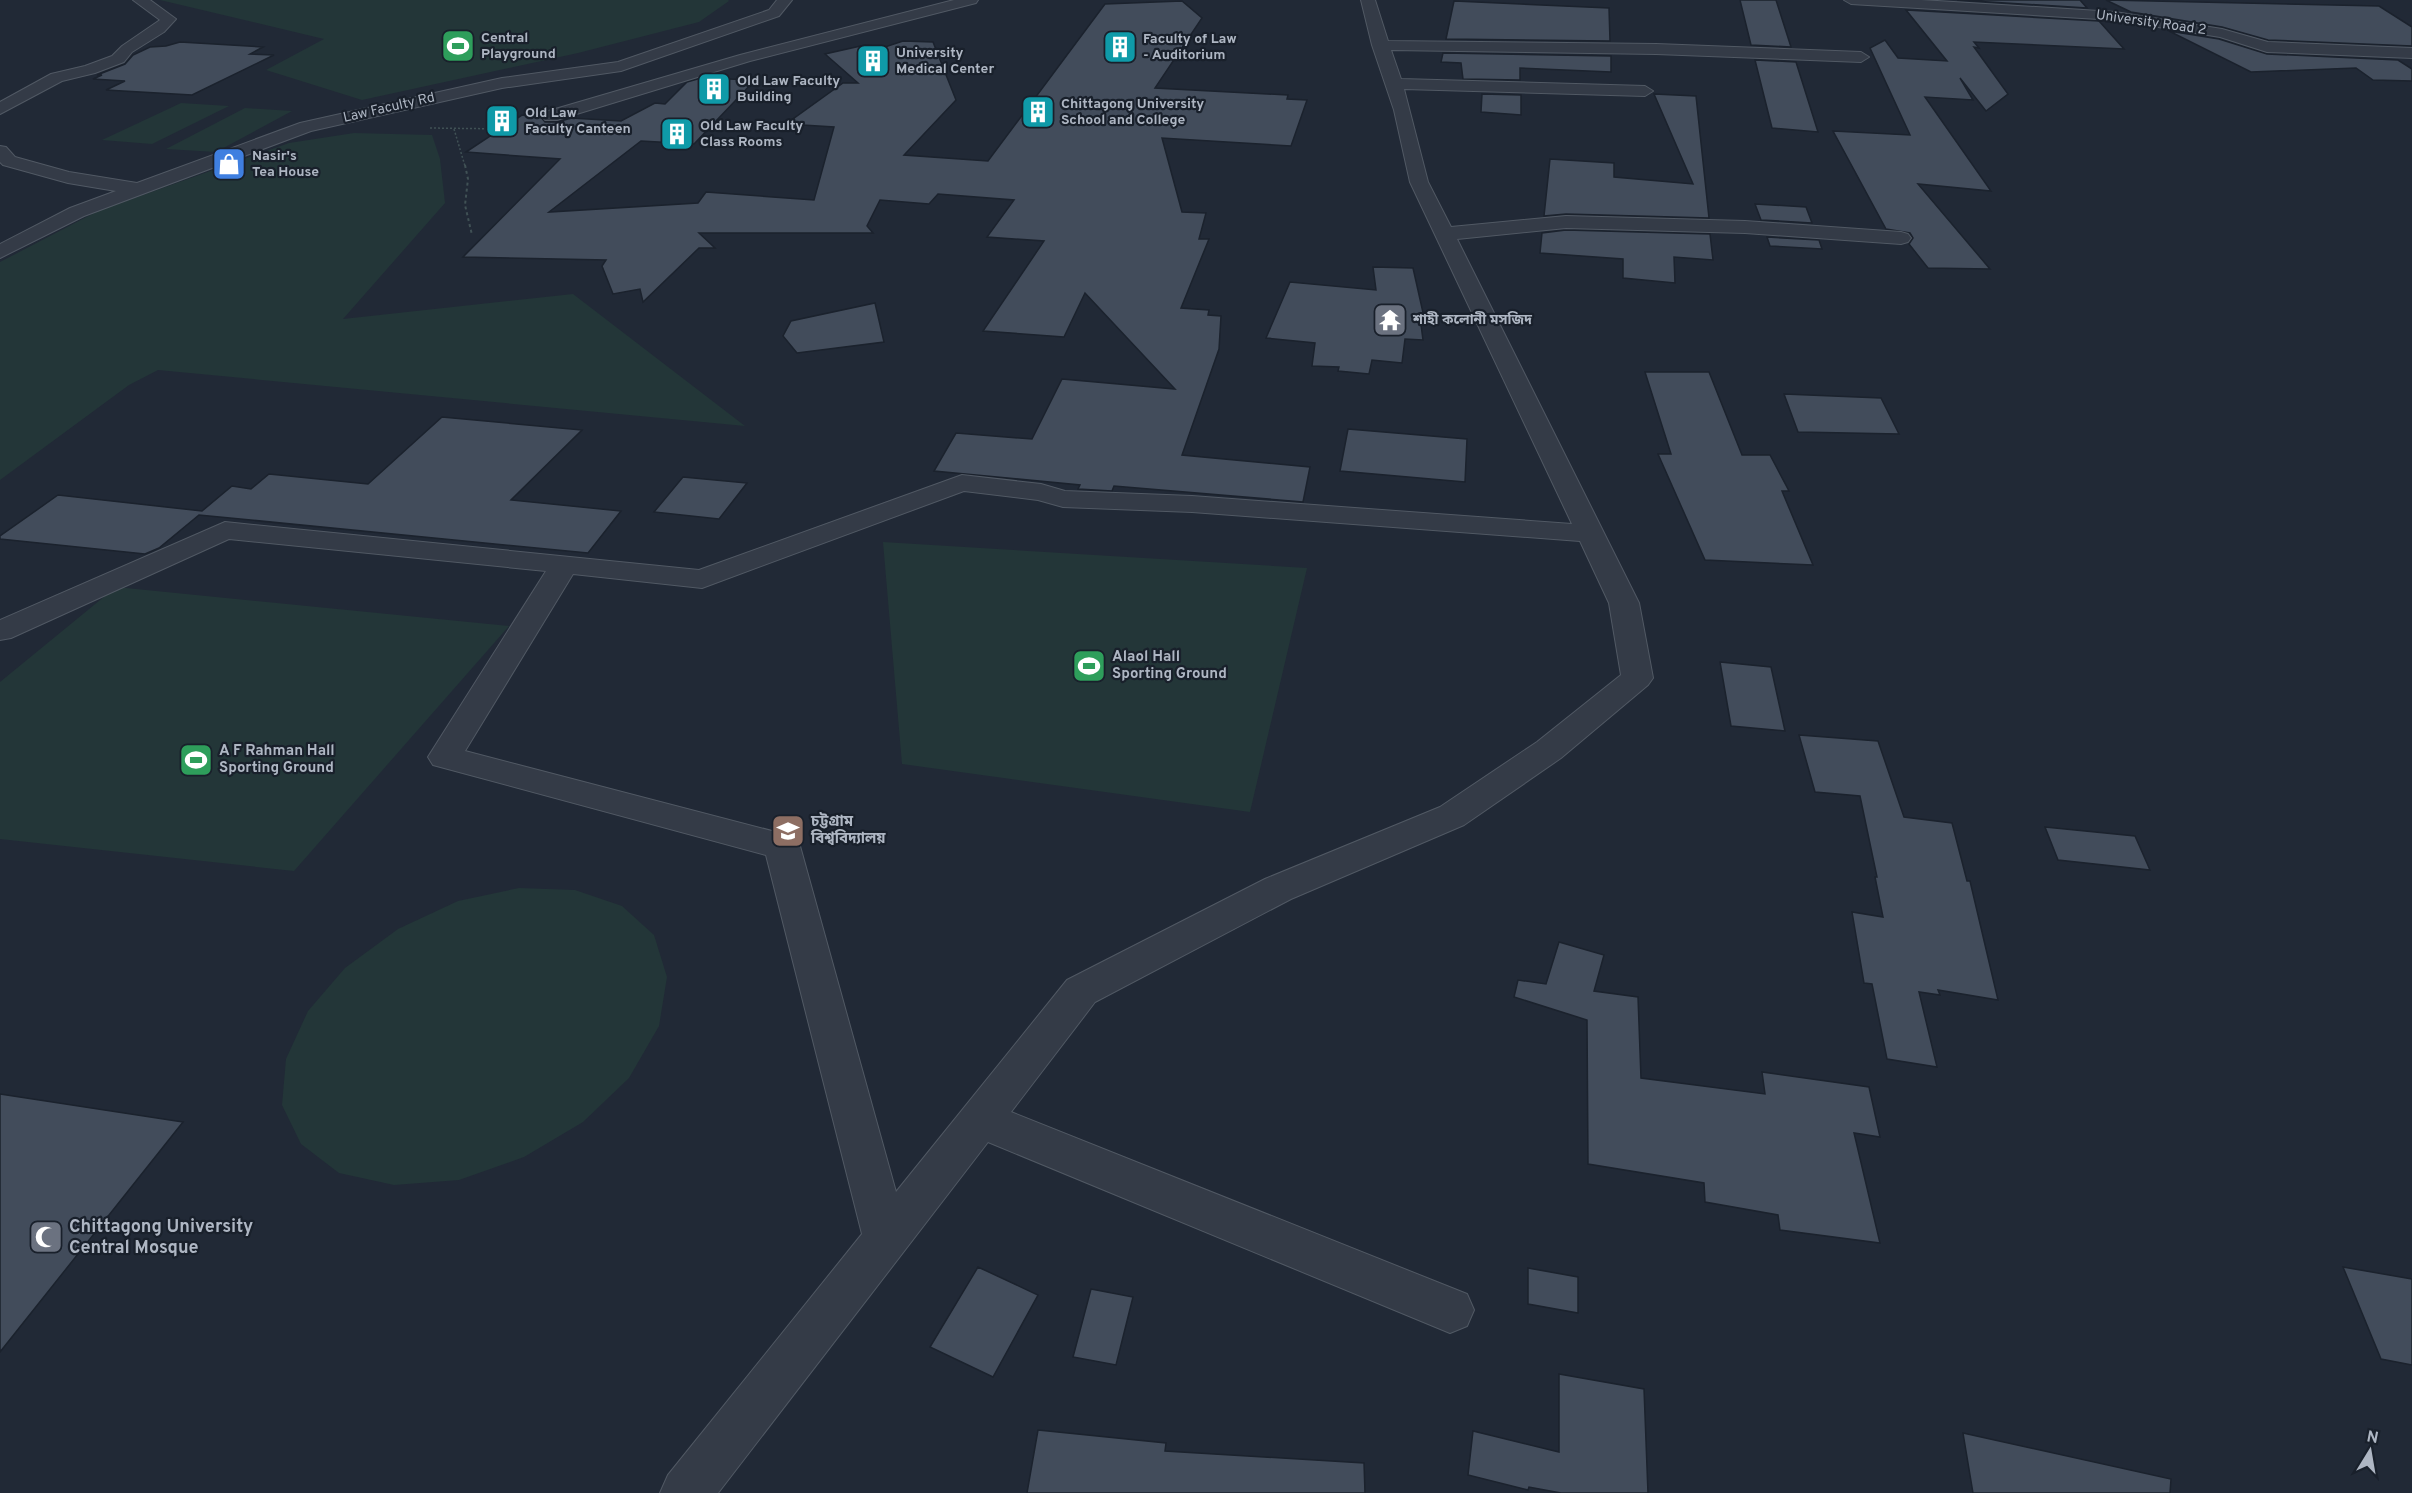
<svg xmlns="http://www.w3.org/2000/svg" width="2412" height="1493" font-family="Overpass,'Noto Sans Bengali',sans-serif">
<rect width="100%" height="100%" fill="#212936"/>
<g fill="#233638">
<polygon points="160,0 728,0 729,1 699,22 578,53 362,100 266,70 324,39"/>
<polygon points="181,103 229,106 152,144 102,140"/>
<polygon points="245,108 292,111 216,152 166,149"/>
<polygon points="354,133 432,135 440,159 445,203 343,319 573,294 745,426 158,370 129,385 0,480 0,262 98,211 289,143"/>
<polygon points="883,542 1307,568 1250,812 902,764"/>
<polygon points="116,587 509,626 294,871 0,839 0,682"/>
<polygon points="519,888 575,890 622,906 654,935 667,977 659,1026 629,1078 583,1122 524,1157 459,1180 394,1185 339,1173 301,1144 282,1105 286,1059 308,1011 345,968 398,929 458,901"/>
</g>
<g fill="#424c5b" stroke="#1b222d" stroke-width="1.5">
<polygon points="1740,0 1776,0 1791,47 1751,45"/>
<polygon points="1957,0 2080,0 2087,8"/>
<polygon points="2106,0 2379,6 2412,27 2412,46 2268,40 2222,27 2131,12"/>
<polygon points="1182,1 1202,18 1155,88 1288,95 1287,99 1307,100 1291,146 1162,138 1182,212 1206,213 1199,239 1209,239 1181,308 1209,310 1208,315 1221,316 1219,349 1182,455 1310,467 1303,502 1114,486 1112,491 1078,489 1080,485 934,471 956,433 1032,439 1062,379 1175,389 1085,293 1064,337 983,331 1044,241 987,237 1014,200 938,194 929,204 880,200 867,226 873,233 699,233 715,248 699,248 643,302 640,289 613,294 602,266 606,260 463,257 560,159 466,152 522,115 540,116 545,122 558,122 571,118 621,121 655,103 665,104 687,82 701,78 755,80 694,144 641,141 549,212 698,203 706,192 814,200 834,127 786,124 843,83 858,83 825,54 865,45 885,47 903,41 933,42 956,100 904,155 988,161 1105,4"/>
<polygon points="1454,1 1609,8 1610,41 1446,39"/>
<polygon points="1906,10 2099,21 2124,49 1974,42 1979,48 1974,47 2008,94 1986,111 1960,78 1973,100 1925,97 1991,191 1918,184 1990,269 1928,268 1909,244 1913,238 1910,233 1886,229 1833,131 1910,135 1870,48 1885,40 1898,58 1947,61"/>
<polygon points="2169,31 2219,39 2267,54 2398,60 2412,69 2412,81 2373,80 2356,68 2251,72"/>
<polygon points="180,42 263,47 250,54 274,55 192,95 106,90 125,81 93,79 102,75 97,75 125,64 133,55 150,47 166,46"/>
<polygon points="1443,53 1611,56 1611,72 1520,68 1520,80 1463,79 1461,63 1441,62"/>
<polygon points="1755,60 1796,62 1818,132 1772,128"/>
<polygon points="1482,94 1521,95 1521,115 1481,112"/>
<polygon points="1654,94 1696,96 1709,218 1566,214 1544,216 1550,159 1614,163 1614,177 1693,184"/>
<polygon points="1755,204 1806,207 1812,223 1761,220"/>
<polygon points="1566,230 1710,234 1713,260 1674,257 1675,283 1623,278 1623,259 1540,253 1542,233"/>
<polygon points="1767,237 1819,240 1822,249 1770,246"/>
<polygon points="1373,267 1413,268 1424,317 1420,317 1423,340 1405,339 1402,363 1372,360 1369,374 1338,371 1339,367 1312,366 1315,343 1266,338 1290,282 1376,290"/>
<polygon points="875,303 884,342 797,353 783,336 791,321"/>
<polygon points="1645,372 1709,372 1742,455 1770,455 1789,491 1782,491 1813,565 1705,560 1658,454 1671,454"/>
<polygon points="1784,394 1881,398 1899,434 1798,432"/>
<polygon points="442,417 582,430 511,500 621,511 588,553 199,515 159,548 145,554 0,539 0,536 58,495 202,511 232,486 251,489 269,474 368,484"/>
<polygon points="1348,429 1467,439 1465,482 1340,471"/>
<polygon points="683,477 747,483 719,519 654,512"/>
<polygon points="1720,662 1771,667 1785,731 1731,726"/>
<polygon points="1799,735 1878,741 1904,817 1952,823 1967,881 1970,881 1998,1000 1938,990 1940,995 1919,992 1937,1067 1887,1059 1872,984 1864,983 1852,912 1883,917 1875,877 1877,877 1860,796 1815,792"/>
<polygon points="2045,827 2135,836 2150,870 2058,860"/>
<polygon points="1559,942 1604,955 1594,991 1638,997 1641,1078 1765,1094 1762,1072 1869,1087 1880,1137 1854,1133 1880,1243 1780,1230 1778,1215 1705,1202 1704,1183 1588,1164 1587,1020 1514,997 1518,980 1546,984"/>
<polygon points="0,1094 183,1122 0,1352"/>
<polygon points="978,1267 1038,1295 993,1377 930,1347"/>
<polygon points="2343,1267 2412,1279 2412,1365 2381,1359"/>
<polygon points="1528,1268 1578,1277 1578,1313 1528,1304"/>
<polygon points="1091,1289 1133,1297 1116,1365 1073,1357"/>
<polygon points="1559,1374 1644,1389 1648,1493 1561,1493 1529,1487 1528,1490 1468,1475 1473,1431 1559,1452"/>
<polygon points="1038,1430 1166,1443 1165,1451 1364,1463 1365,1493 1027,1493"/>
<polygon points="1963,1433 2171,1479 2170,1493 1973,1493"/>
</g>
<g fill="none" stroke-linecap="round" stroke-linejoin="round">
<defs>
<g id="minor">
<polygon points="133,0 150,0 176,19 164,32 132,52 124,62 95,73 62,81 0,114 0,102 51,74 85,66 112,56 122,46 160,20"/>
<polygon points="777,0 792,0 779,16 621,71 502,88 311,131 84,216 0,258 0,244 70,208 116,191 68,183 3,165 0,162 0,146 6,147 15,157 69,172 137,183 300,123 502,78 618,62 769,10"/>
<polygon points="954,0 978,0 976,3 750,61 557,120 545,120 542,116 545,112 740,55"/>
<path d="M1361,0H1375L1388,41L1656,44L1861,52L1869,57L1861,62L1656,54L1391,50L1401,79L1645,86L1653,91L1645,96L1404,89L1428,182L1451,227L1566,216L1745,221L1901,232L1908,234L1911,238L1908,242L1901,244L1745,233L1566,228L1457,239L1639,603L1653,678L1648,685L1561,758L1464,825L1291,899L1095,1002L1011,1112L1467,1294L1474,1310L1467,1326L1450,1333L988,1142L718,1493H660L668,1475L862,1234L766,855L433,765L428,757L546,571L229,539L11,638L0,640V620L225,522L699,570L962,475L1041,484L1065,491L1192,496L1572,524L1410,182L1394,110L1372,45ZM964,491L1038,500L1063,507L1192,512L1580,541L1609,603L1621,675L1537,742L1440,807L1265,879L1067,980L896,1192L800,846L795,837L465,751L573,574L702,588Z"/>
<polygon points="1844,0 1921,0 2115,12 2222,29 2268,42 2412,48 2412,58 2267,52 2220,37 2115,20 1851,4"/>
</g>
</defs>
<use href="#minor" stroke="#515964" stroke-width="2"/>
<g stroke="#405155" stroke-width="1.5" stroke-dasharray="2 2" stroke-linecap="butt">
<polyline points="430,128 507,129 524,124"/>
<polyline points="454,129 465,166"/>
</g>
<polyline stroke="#405155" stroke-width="2" stroke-dasharray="3 3" stroke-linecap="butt" points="465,165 468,179 465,205 472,235"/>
<use href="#minor" fill="#343b47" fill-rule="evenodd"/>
</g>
<defs>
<symbol id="stadium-square" viewBox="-11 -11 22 22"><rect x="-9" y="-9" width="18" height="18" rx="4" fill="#2e9e5b" stroke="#19202b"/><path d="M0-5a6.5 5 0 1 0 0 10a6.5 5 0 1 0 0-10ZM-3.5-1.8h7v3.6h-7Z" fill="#fff"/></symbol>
<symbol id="building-square" viewBox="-11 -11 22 22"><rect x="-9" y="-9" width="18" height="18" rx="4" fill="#0f9aa8" stroke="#19202b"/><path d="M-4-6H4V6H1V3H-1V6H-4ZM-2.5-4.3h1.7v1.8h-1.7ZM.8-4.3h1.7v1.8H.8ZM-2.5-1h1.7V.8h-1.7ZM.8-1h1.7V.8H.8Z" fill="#fff"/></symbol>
<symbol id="shop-square" viewBox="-11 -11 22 22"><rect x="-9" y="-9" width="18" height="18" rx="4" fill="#3f7fe0" stroke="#19202b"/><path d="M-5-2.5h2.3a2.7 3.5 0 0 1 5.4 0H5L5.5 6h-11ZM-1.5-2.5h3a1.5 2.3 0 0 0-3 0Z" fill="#fff"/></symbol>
<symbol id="temple-square" viewBox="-11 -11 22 22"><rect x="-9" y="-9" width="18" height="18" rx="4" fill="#6b7280" stroke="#19202b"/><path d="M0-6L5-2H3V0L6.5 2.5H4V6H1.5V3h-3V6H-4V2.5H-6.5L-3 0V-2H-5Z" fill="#fff"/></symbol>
<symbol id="university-square" viewBox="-11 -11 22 22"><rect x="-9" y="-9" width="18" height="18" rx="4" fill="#8d6e63" stroke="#19202b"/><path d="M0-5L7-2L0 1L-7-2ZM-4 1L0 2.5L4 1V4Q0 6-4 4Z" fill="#fff"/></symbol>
<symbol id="mosque-square" viewBox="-11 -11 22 22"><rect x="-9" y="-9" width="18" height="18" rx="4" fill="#6b7280" stroke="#19202b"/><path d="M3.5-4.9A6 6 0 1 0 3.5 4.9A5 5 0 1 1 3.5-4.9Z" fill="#fff"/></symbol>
</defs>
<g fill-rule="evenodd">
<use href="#stadium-square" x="439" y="27" width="38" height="38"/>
<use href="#building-square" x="1101" y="28" width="38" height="38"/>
<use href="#building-square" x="854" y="42" width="38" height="38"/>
<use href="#building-square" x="695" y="70" width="38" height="38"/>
<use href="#building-square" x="1019" y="93" width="38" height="38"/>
<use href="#building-square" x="483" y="102" width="38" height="38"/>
<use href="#building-square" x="658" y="115" width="38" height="38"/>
<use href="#shop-square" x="210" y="145" width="38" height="38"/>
<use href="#temple-square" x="1371" y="301" width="38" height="38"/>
<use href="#stadium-square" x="1070" y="647" width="38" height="38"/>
<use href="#stadium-square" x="177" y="741" width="38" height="38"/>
<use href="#university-square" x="769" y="812" width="38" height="38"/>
<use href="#mosque-square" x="27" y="1218" width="38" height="38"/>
</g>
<g text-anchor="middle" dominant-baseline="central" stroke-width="4.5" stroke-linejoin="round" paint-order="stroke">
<g font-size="14" fill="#aeb6c3" stroke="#19202b">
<text transform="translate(2151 23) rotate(8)">University Road 2</text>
<text transform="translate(389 108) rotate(-13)">Law Faculty Rd</text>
</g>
<g font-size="14" font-weight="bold" fill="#aeb6c3" stroke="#19202b" text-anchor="start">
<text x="481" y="38">Central<tspan x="481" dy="16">Playground</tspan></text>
<text x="1143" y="39">Faculty of Law<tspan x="1143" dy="16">- Auditorium</tspan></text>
<text x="896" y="53">University<tspan x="896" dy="16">Medical Center</tspan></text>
<text x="737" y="81">Old Law Faculty<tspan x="737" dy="16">Building</tspan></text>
<text x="1061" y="104">Chittagong University<tspan x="1061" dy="16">School and College</tspan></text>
<text x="525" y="113">Old Law<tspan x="525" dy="16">Faculty Canteen</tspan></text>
<text x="700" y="126">Old Law Faculty<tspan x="700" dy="16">Class Rooms</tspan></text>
<text x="252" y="156">Nasir's<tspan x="252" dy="16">Tea House</tspan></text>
<text x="1413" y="320">শাহী কলোনী মসজিদ</text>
</g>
<g font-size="15" font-weight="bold" fill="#aeb6c3" stroke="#19202b" text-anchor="start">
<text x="1112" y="657">Alaol Hall<tspan x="1112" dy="17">Sporting Ground</tspan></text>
<text x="219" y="751">A F Rahman Hall<tspan x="219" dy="17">Sporting Ground</tspan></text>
<text x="811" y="822">চট্টগ্রাম<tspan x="811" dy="17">বিশ্ববিদ্যালয়</tspan></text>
</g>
<g font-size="18" font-weight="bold" fill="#aeb6c3" stroke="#19202b" text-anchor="start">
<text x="69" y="1227">Chittagong University<tspan x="69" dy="21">Central Mosque</tspan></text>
</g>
</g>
<g transform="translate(2370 1451) rotate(11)" stroke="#19202b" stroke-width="4.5" paint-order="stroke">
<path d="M0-4.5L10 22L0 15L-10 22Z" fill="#aeb6c3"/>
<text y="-9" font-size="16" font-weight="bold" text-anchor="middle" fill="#aeb6c3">N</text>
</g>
</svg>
